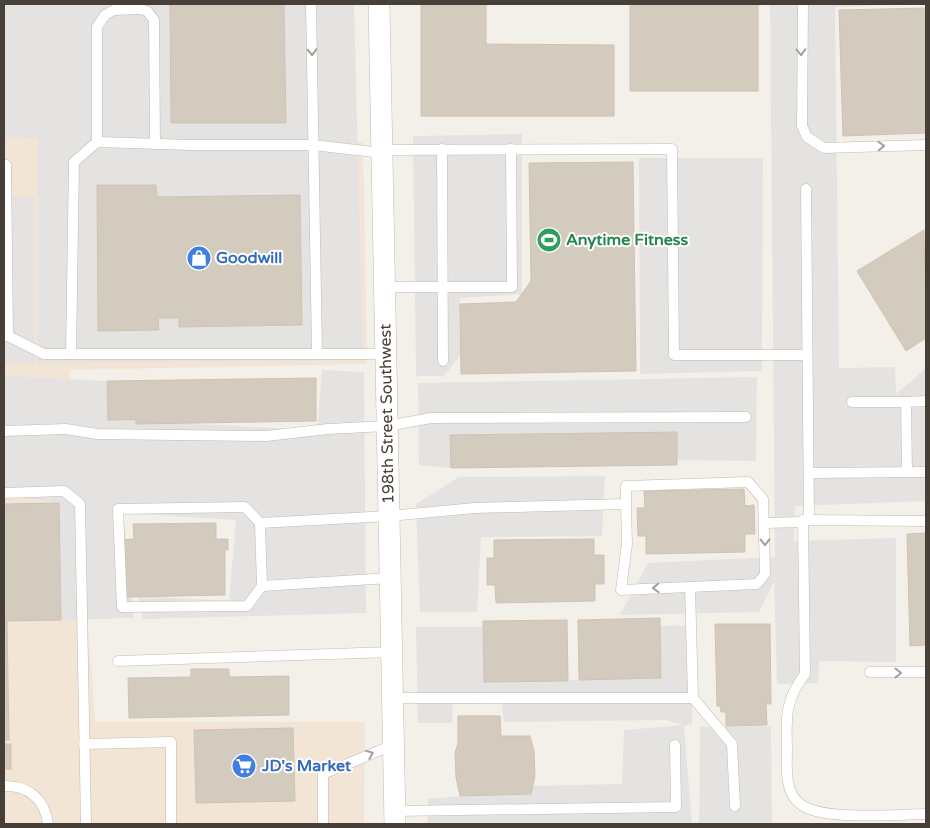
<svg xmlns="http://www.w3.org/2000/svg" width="930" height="828" font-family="'Varela Round',sans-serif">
<rect width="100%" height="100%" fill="#f3f0e9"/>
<polygon fill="#f3e5d6" points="4,4 53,152 363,142 367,364 70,370 95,722 365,722 364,824 4,824"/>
<g fill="#e5e3e1" fill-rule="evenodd">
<path d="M4,4H170L171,123H286L284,4H354L363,360L37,363L38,138L4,137ZM156,185L157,197L300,195L302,325L179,327V318H158L159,329L98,330L97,186Z"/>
<polygon points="770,4 926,4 835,7 839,368 895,367 896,394 924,370 926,370 926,501 795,506 794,541 896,538 896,662 819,661 818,683 777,684 774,582 759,612 620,615 648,563 775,557"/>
<polygon points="522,134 522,294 460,298 461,354 444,376 416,376 413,136"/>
<polygon points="639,158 763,158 762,371 640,374"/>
<polygon points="4,197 35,197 34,363 4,363"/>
<polygon points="322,370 364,372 366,613 143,619 138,596 229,601 236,520 123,513 134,618 61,620 59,503 4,495 4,376 107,381 108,420 317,430"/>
<polygon points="757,377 756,461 677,460 677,433 450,436 451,468 419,465 418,383"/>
<polygon points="605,476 602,536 481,537 477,612 420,612 416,504 459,477"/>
<polygon points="692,625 692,724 684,726 692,824 427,824 428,799 460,796 530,794 533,786 622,784 624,730 683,725 666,720 504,722 502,703 453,704 452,723 418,723 416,627 483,627 484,682 661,678 660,626"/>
<polygon points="771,726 772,824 699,824 700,727"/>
</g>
<g fill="#d4cbbf" stroke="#cfc2b3">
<polygon points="170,4 284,4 286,123 171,123"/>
<polygon points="421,4 486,4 486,44 614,45 614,116 421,116"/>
<rect x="630" y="4" width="128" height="87"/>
<polygon points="926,8 926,133 843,136 839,10"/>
<polygon points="633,162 636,371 461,374 460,304 516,302 531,281 529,163"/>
<polygon points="97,185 156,185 157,197 300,195 302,325 179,327 179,318 158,318 159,330 98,331"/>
<polygon points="924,230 926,338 906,351 857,271"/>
<polygon points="316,378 316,421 136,424 136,420 108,420 107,381"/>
<polygon points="677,432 677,465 451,468 450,435"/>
<polygon points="744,489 745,506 754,505 755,534 745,534 745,552 646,554 646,536 638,536 637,508 645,508 644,491"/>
<polygon points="59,503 61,620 4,621 4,504"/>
<polygon points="216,523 216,539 228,539 228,550 225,550 225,595 126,597 121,540 134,539 133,524"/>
<polygon points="926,533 926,645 910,646 907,534"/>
<polygon points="594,539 594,555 604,555 604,584 595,584 595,601 496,603 495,585 487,585 487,558 494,558 494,540"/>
<polygon points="660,618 661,678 579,680 578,620"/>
<polygon points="567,620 568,681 484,682 483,621"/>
<polygon points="4,621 7,621 9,740 4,740"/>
<polygon points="715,624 770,624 771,704 766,704 767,725 726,726 726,712 721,712 720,706 717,706"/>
<polygon points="191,669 229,669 229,677 289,676 289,715 129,718 128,678 191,677"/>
<polygon points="458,716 500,716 501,736 530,736 534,751 535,776 531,794 460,796 456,777 455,753 458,743"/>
<polygon points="293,728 295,801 196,803 194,730"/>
<rect x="4" y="744" width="7" height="25"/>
</g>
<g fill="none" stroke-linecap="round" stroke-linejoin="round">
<defs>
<g id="service">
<polyline points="311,4 317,353"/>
<polyline points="803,4 802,126 807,137 824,148 926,145"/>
<polyline points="97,142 97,27 105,15 114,10 140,9 147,11 154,20 155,144"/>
<polyline points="442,149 443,361"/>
<polyline points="382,150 672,149 674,355 807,355"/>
<polyline points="4,165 6,165 8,336 4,336"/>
<polyline points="806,189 809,520"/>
<polyline points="384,287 512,287 511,149"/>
<polyline points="8,336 44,354 386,354"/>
<polyline points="71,354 74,162 97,142 191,145 313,145 382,153"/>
<polyline points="852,402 906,402"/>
<polyline points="4,431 66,429 97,434 266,436 328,429 387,426 431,418 746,417"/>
<polyline points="907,472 906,402 926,401"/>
<polyline points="809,473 926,472"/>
<polyline points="4,493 64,491 80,504 86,824"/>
<path d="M926,521L803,520L805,674C785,700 786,717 787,749C787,766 784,790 799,803C820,822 897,814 926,814"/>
<polyline points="260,523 262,586"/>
<polyline points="765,523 803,522"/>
<polyline points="390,578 262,586 247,606 122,607 118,509 245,507 260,523 389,516 475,508 626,504 627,544 621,590 757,584 765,574 763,499 748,482 626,486 626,504"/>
<polyline points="118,661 392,652"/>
<polyline points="870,672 926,672"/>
<polyline points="392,698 693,698 690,587"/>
<polyline points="693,698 732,744 735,806"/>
<polyline points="84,744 171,742 171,824"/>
<path d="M4,786C28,785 45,799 48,824"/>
<polyline points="395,811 676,807 675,745"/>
<polyline points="323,824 323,774 393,745"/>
</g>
<polyline id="minor" points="379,4 395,824"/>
</defs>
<use href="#service" stroke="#c1baaf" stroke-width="11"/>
<use href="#minor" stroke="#c1baaf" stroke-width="22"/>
<use href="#service" stroke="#fff" stroke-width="10"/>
<use href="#minor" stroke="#fff" stroke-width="21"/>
</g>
<defs><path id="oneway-chevron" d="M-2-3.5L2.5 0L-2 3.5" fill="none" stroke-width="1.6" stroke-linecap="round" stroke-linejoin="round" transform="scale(1.25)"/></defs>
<g stroke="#a3a09c">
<use href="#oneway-chevron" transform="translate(312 52) rotate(89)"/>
<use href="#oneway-chevron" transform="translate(801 52) rotate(89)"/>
<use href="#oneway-chevron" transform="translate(881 146) rotate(-2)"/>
<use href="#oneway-chevron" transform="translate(765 542) rotate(89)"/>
<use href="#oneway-chevron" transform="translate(656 588) rotate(178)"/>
<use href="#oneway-chevron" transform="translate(898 673)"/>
<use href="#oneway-chevron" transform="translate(370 754) rotate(-22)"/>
</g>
<defs>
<symbol id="stadium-disc" viewBox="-11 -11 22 22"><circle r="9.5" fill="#2e9e5b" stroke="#fff"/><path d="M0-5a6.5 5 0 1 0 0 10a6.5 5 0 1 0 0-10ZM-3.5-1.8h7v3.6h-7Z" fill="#fff"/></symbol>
<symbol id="shop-disc" viewBox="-11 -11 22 22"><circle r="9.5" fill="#3f7fe0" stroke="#fff"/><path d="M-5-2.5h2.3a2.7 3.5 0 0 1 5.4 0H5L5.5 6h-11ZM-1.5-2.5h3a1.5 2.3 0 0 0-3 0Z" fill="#fff"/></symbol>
<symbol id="supermarket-disc" viewBox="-11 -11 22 22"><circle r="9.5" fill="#3f7fe0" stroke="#fff"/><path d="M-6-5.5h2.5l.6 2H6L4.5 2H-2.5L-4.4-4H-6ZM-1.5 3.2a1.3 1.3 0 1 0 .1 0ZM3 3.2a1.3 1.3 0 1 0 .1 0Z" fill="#fff"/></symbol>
</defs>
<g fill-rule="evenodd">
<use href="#stadium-disc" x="535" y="226" width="28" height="28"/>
<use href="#shop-disc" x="185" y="244" width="28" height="28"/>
<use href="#supermarket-disc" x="230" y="752" width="28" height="28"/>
</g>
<g text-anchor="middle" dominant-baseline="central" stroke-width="4" stroke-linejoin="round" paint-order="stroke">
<g font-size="16" font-weight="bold" fill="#27864d" stroke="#fff" text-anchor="start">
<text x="566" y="240">Anytime Fitness</text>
</g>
<g font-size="16" font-weight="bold" fill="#366cbe" stroke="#fff" text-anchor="start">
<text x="216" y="258">Goodwill</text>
<text x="262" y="766">JD's Market</text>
</g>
<g font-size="16" fill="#474038" stroke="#fff">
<text transform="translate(387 414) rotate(-91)">198th Street Southwest</text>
</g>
</g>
<rect width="930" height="828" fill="none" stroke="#474038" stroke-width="10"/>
</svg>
